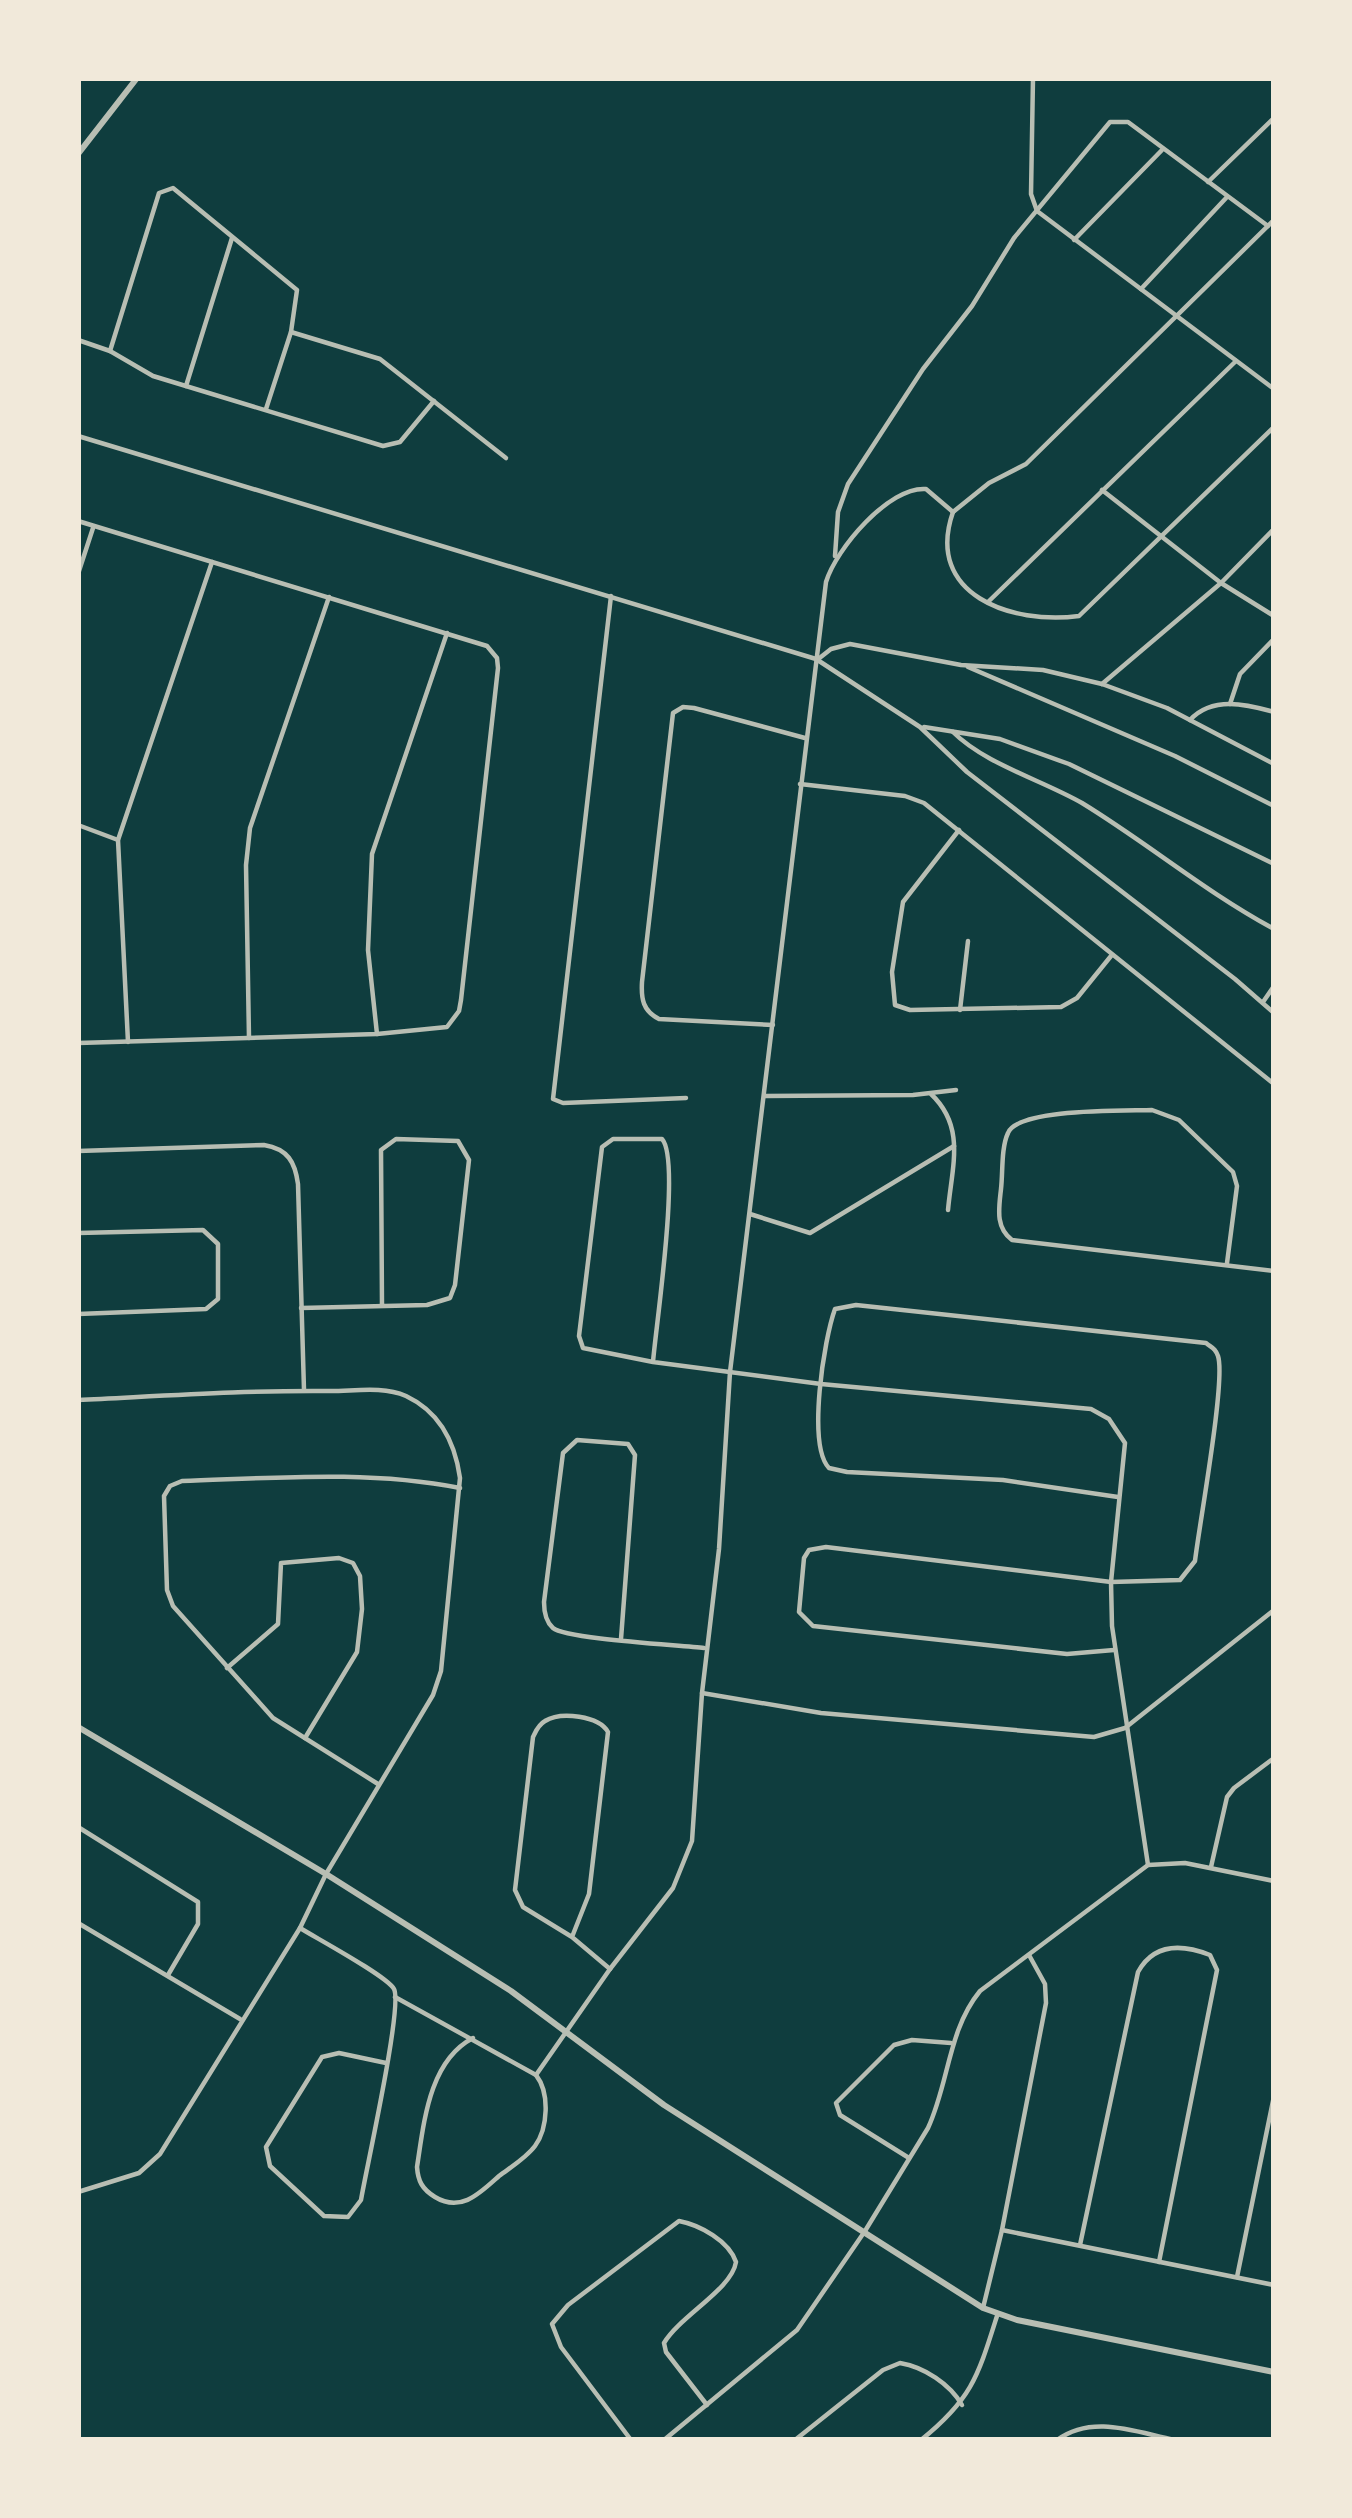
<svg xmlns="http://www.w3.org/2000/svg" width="1352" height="2518" font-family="'DM Sans',sans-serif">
<rect width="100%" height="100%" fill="#0f3d3e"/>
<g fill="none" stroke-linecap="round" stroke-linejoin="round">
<g stroke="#b8beb3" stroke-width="4.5">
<polyline points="1033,78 1031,194 1037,211 1274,389"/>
<polyline points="1208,182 1274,118"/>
<polyline points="1074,240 1162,150"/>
<polyline points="1141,289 1227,197"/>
<polyline points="291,332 380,359 506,458"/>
<polyline points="78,340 110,351 153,376 383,446 400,442 434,401"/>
<polyline points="110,351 159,193 173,188 297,290 291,332 266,409"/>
<polyline points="186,386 232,238"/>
<polyline points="78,436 816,659 920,727 967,772 1235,979 1274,1013"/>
<polyline points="1102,490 1221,583 1274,616"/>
<path d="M953,512C924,595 1012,625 1079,616L1274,427"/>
<polyline points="953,512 989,483 1026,464 1274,220"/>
<polyline points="78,521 487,646 497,658 498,668 461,1000 459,1011 447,1027 377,1034 78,1043"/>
<polyline points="835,556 838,512 848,484 923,369 972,306 1014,238 1110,122 1128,122 1268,226"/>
<polyline points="78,574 93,528"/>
<polyline points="611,596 553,1099 563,1103 686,1098"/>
<polyline points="988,602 1236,361"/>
<polyline points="817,660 831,649 850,644 961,665 1043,670 1102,684 1167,708 1274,764"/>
<polyline points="968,667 1175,756 1274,806"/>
<polyline points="1102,684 1221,583 1274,529"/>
<polyline points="1230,704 1240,674 1274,639"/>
<path d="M1190,720C1212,696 1246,704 1274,712"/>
<polyline points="924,727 1000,739 1069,764 1274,864"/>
<path d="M953,732C985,764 1042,780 1082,803C1149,844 1204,891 1274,929"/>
<polyline points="800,784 905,796 924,803 1274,1084"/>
<polyline points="78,825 118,840"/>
<polyline points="959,830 903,902 892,972 895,1005 910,1010 1061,1007 1077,998 1111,956"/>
<polyline points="1263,1002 1274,986"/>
<polyline points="960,1010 968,941"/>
<path d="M773,1025L659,1019C643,1011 641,999 642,982L673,713L683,707L694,708L805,738"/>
<polyline points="377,1034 368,950 372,854 447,633"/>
<polyline points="249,1038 246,865 250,828 329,597"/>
<polyline points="128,1042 118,840 212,562"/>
<path d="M931,1094C966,1127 952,1166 948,1210"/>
<polyline points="765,1096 913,1095 956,1090"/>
<path d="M78,1151L264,1145C288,1149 295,1162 298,1184L304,1390"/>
<polyline points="750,1214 810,1233 954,1146"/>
<polyline points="78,1233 203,1230 218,1244 218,1299 206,1309 78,1314"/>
<path d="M1227,1263L1237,1186L1233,1172L1179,1120L1152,1110C1126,1111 1018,1108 1008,1133C1001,1148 1003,1172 1001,1189C999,1208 995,1227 1012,1240L1274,1271"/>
<polyline points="301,1308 427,1305 450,1298 455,1285 469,1160 458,1141 396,1139 381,1150 382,1306"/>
<path d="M653,1362C656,1325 681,1160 662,1139H613L602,1147L579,1336L583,1348L653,1362L821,1384L1091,1409L1109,1419L1125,1443L1111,1582L1112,1626L1148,1865"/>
<path d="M78,1400C162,1396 247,1390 331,1391C355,1391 383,1386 406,1396C440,1412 455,1442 460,1478L441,1671L433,1695L326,1874L300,1928L160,2154L139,2173L78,2192"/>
<polyline points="78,1420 78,1470"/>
<path d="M621,1639L635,1455L628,1444L577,1440L563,1453L544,1602C544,1611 545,1621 553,1628C566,1639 680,1645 704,1648"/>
<path d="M1114,1650L1067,1654L813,1626L799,1612L804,1558L809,1550L826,1547L1111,1582L1180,1580L1195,1561C1199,1526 1226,1380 1218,1356C1215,1348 1212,1348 1206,1343L856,1305L835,1309C824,1339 807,1445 829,1468L847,1472L1003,1480L1118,1497"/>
<polyline points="227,1668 278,1624 281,1563 339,1558 353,1563 360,1576 362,1609 357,1652 305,1738"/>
<polyline points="702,1693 821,1713 1094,1737 1125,1728 1274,1610"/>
<path d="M378,1784L273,1718L173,1606L167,1590L164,1496L170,1486L182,1481C275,1478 368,1470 460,1488"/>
<polyline points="78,1827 198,1902 198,1924 168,1975"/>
<polyline points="1211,1867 1227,1797 1234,1788 1274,1758"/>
<polyline points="78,1923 240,2019"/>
<path d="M300,1928C316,1938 387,1976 394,1989C403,2006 366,2170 361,2200L348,2217L324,2216L270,2166L266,2147L322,2057L339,2053L386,2063"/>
<path d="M572,1937L589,1894L608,1732C599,1716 561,1711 545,1721C538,1725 536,1731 533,1737L515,1890L523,1907L572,1937L610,1969"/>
<path d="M395,1997L536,2075C550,2093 548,2128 535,2146C526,2158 511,2167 499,2176C480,2193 461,2213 435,2197C422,2189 418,2181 417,2167C424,2122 429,2061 473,2038"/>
<path d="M536,2075L610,1969L673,1888L692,1841L702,1693L719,1549L730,1372L826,582C836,549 889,486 926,489L953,512"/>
<polyline points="909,2158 840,2115 836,2103 894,2045 912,2040 951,2043"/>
<polyline points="1002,2230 1274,2285"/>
<path d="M1080,2245L1138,1972C1154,1943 1182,1944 1210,1955L1217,1970L1159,2262"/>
<polyline points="1237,2277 1274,2096"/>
<polyline points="983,2308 1002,2230 1046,2003 1045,1984 1029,1955"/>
<path d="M631,2440L561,2347L552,2324L568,2305L679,2221C700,2225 729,2241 736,2262C732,2289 680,2316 664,2343L666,2352L707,2405"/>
<path d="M664,2440L797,2330L865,2231L928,2128C949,2083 948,2030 980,1991L1148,1865L1185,1863L1274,1881"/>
<path d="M795,2440L883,2370L900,2363C924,2367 950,2384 962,2405"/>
<path d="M921,2440C972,2399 978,2376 997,2316"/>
<path d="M1057,2440C1093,2414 1135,2432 1175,2440"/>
</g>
<g stroke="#b8beb3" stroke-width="6">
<polyline points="78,154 137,78"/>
<polyline points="78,1727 326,1874 511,1991 664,2105 983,2308 1017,2320 1274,2372"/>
</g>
</g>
<rect width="1352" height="2518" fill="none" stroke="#f1e9da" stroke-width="162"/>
</svg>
